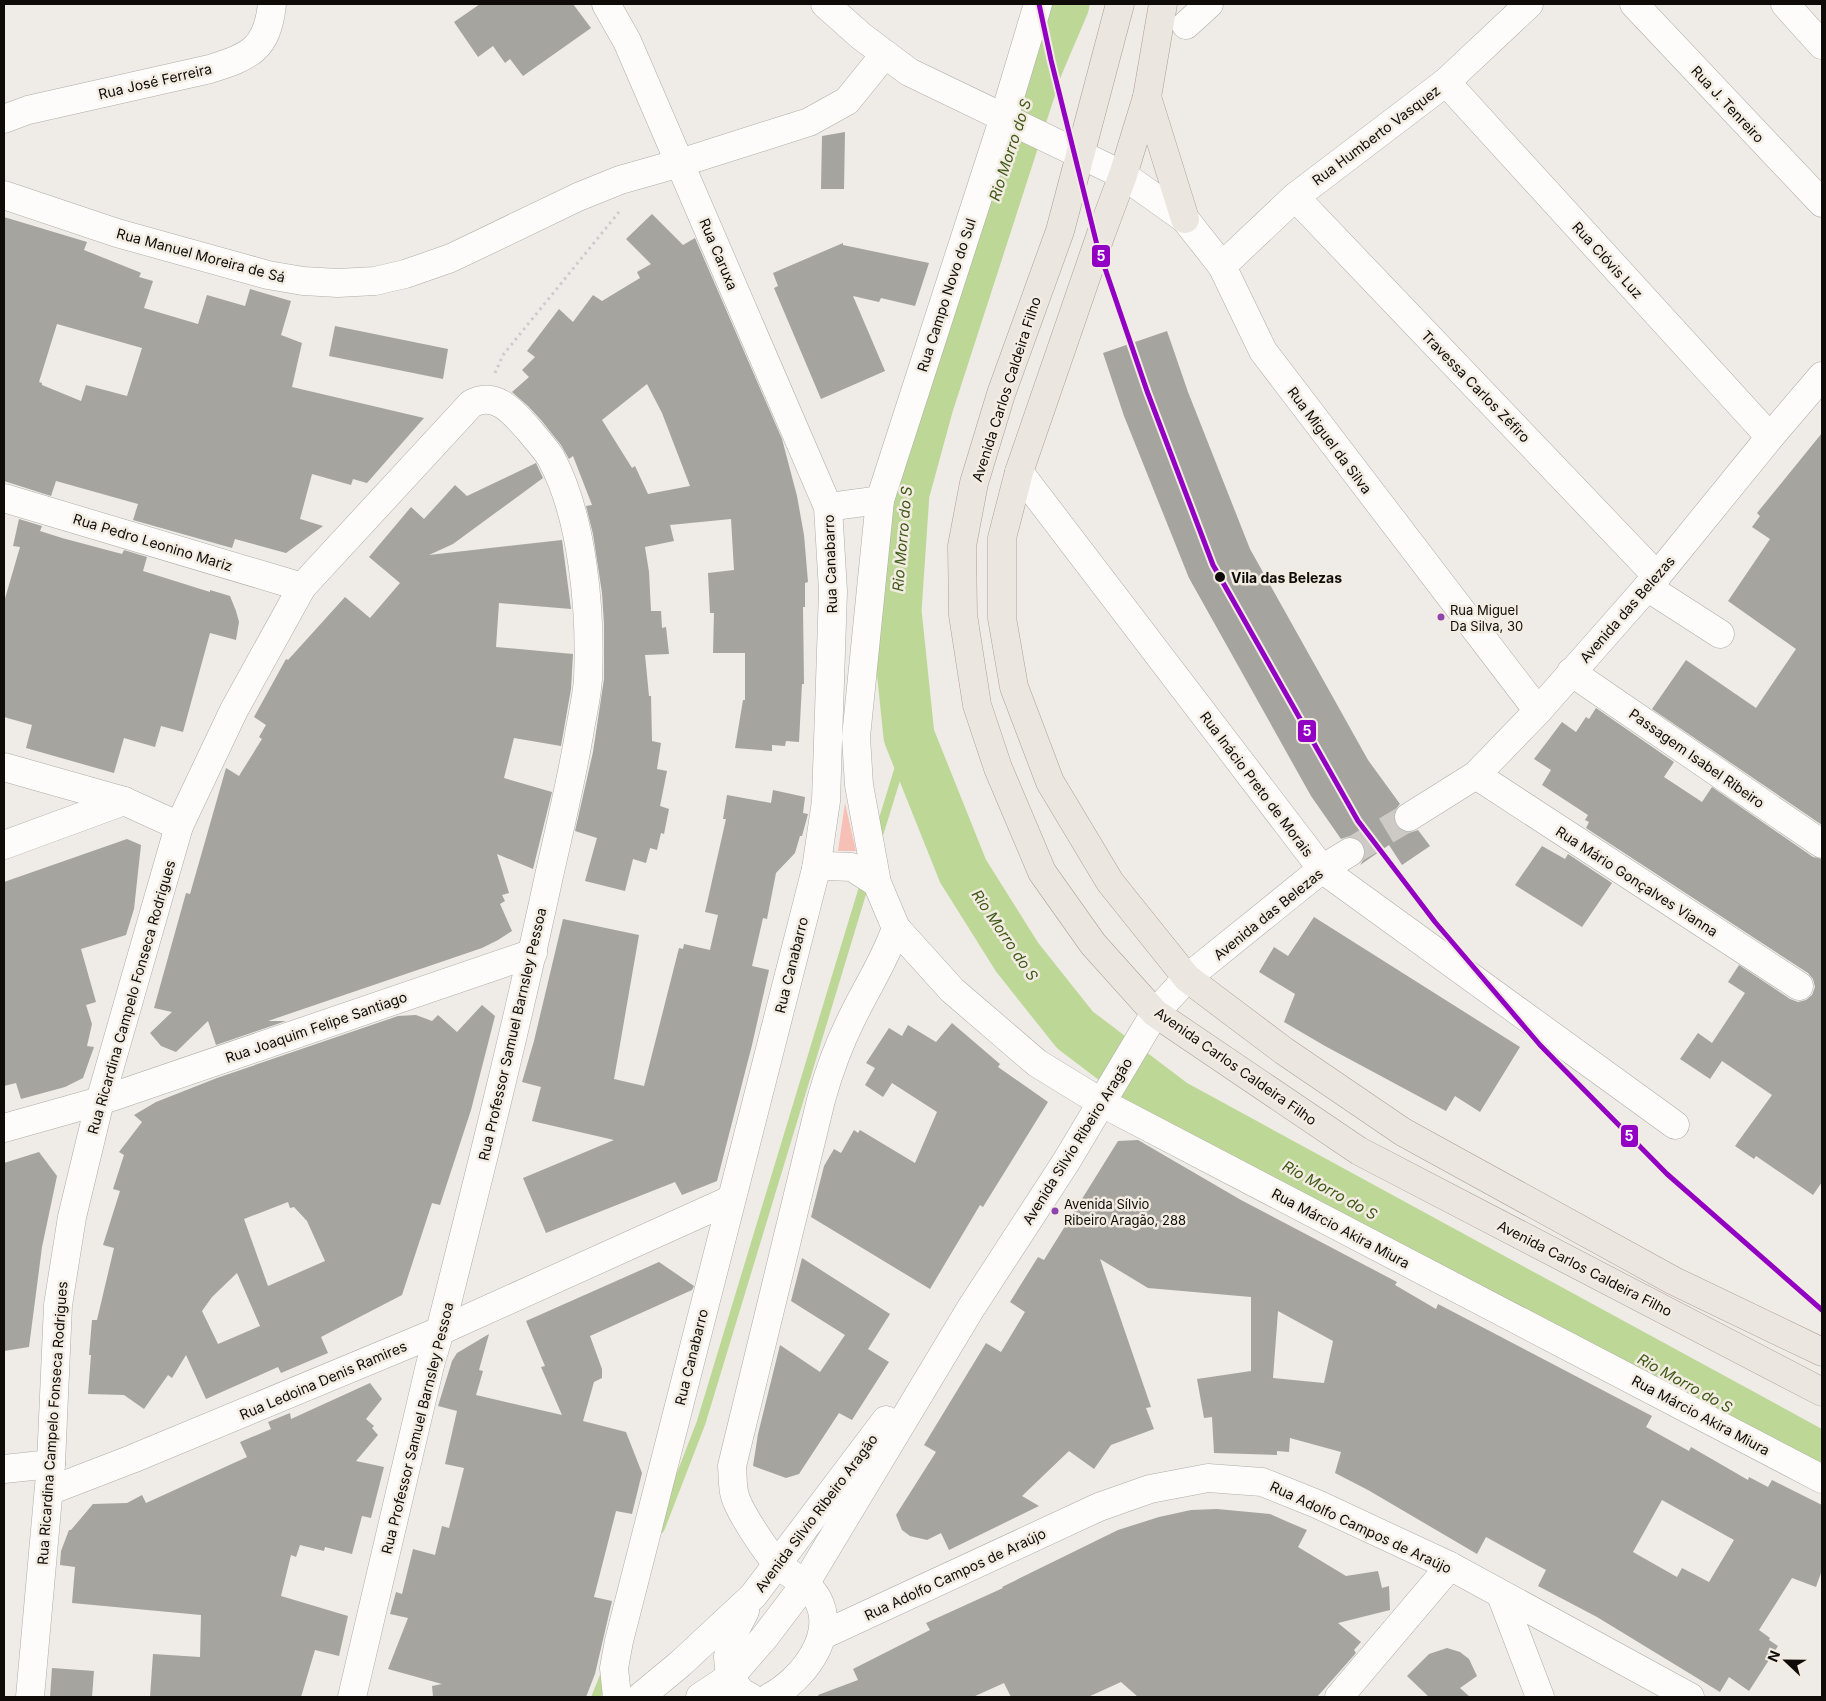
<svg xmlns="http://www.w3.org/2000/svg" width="1826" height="1701" font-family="Inter,sans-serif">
<rect width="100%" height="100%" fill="#efebe6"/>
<polygon fill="#f7c0b6" points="845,803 856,851 838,851"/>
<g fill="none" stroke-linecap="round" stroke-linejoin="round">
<g stroke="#bdd896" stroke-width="9">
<polyline points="877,840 909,736"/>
<polyline points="660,1529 701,1423 866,879"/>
<polyline points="596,1697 606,1672"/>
</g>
<polyline stroke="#bdd896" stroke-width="51" points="1064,4 1038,65 928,405 904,493 896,611 909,736 963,871 1017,957 1075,1030 1174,1105 1822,1458"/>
</g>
<g fill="#a5a49f" fill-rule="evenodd">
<polygon points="480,4 573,4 591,28 523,76 510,59 505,63 493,46 478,57 454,22"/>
<polygon points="845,132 844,189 821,189 822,136"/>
<path d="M652,214L683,245L695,238L782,439L797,496L804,535L808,582L805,583V607H803L804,684H802L799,742L786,741L785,746L772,745V751L735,748L743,700H745V653H713L714,613H710L708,573L734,570L731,519L670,525L674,541L645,547L649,572L651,611H661L662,628L666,627L669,654L645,655L649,696H651L652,741L661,743L657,769L667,771L660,806L669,809L664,834L661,833L657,850L650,848L646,863L633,859L625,891L585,881L597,838L575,831L593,752L604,679V624L602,593L593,534L586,506L592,505L573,456L569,459L561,445L541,420L528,406L512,392L529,377L522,370L535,357L527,351L559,309L573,322L593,295L602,301L640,278L637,272L651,264L626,239ZM647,384L662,413L690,486L648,494L635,466L632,468L602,420Z"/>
<path d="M4,217L87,242L84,250L139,272L141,273L139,277L153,281L144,308L198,324L207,295L245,306L250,289L291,301L281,335L302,343L292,387L424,418L367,483L353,479L351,485L312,474L300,519L323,526L286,553L235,539L232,548L133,520L138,504L56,481L51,496L4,481ZM57,324L142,348L127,396L86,385L81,401L42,385V383L39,382Z"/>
<polygon points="843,243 843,245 929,263 915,306 881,298 879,302 853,296 885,371 821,399 774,288 778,286 773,273"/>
<polygon points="335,326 448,349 443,379 329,356"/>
<polygon points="1167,331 1188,392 1250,549 1368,760 1400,804 1395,810 1393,817 1396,825 1401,831 1409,833 1418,830 1430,846 1402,865 1389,845 1360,865 1364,859 1366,852 1364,844 1358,839 1350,836 1341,839 1311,796 1189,578 1124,416 1103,353"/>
<polygon points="1822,433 1822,825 1652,709 1686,660 1756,708 1796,649 1728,601 1770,539 1752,527 1760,516 1757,513"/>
<polygon points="536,463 543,478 453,544 429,555 562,540 571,609 499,603 496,647 573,654 571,689 561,746 514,738 504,778 552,792 533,869 497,854 509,893 502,895 505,901 500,904 512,931 498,940 482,948 268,1021 286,1021 216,1045 208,1021 176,1052 161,1046 150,1033 172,1012 154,1008 186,893 190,894 226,768 239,776 262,739 259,737 266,725 254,717 286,659 288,660 345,597 370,618 400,583 369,557 411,507 424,519 455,485 467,496"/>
<polygon points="19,519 42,526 40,531 62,538 122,554 124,550 147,557 143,571 210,592 210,590 230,596 236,611 239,622 236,640 210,633 183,732 161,726 155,747 124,738 114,773 26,748 32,725 4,717 4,602 20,547 13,546"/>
<polygon points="1596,708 1674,762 1664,777 1702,802 1712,787 1813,857 1822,859 1822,1182 1813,1195 1756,1156 1754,1159 1735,1146 1772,1095 1722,1061 1710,1079 1680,1059 1698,1033 1712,1043 1745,993 1728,982 1739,965 1790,999 1798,1002 1806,1000 1812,995 1815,987 1813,979 1808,973 1586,828 1589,822 1585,820 1588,815 1542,785 1551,770 1534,759 1562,722 1576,732 1586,717 1589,719"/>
<polygon points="773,790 805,797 803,813 808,814 802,836 800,836 795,853 776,873 767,919 763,918 752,966 769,970 752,1045 717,1181 682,1195 675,1182 546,1233 523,1178 614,1140 532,1121 541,1087 522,1082 534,1041 563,919 639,935 614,1079 644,1086 679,948 683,949 684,944 710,950 718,915 705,912 726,819 723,819 727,795 771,803"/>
<polygon points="127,839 141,845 134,909 126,935 81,949 96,1002 86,1005 92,1024 87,1046 94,1047 83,1078 65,1087 21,1099 16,1083 4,1086 4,882"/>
<polygon points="1542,846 1565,859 1568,854 1612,883 1582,927 1515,885"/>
<polygon points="1314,917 1520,1047 1480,1112 1455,1096 1446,1111 1325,1046 1284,1022 1295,994 1259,972 1274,947 1288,956"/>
<path d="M482,1005L495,1016L471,1110L440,1205L432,1203L402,1295L321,1337L328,1353L281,1373L278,1367L206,1399L186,1355L172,1378L168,1375L144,1409L124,1395L88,1394L91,1355H89L92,1320H97L114,1248L103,1245L120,1191L113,1189L124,1155L119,1152L142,1122L134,1115L156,1102L217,1078L398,1016L416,1015L432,1021L438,1015L457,1032ZM288,1202L290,1208L294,1207L307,1221L325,1261L268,1286L244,1219ZM237,1273L260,1326L218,1344L202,1311L212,1297Z"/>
<polygon points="952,1023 1000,1064 998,1067 1048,1102 983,1207 980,1205 930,1289 811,1217 824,1166 834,1149 841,1153 854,1130 858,1133 860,1130 915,1163 937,1112 892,1083 883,1097 865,1085 875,1068 866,1063 889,1028 902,1036 908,1025 936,1042"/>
<path d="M1138,1140L1241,1200L1397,1282L1395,1285L1436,1309L1438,1304L1652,1416L1646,1427L1689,1451L1691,1447L1748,1480L1749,1477L1768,1487L1772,1480L1822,1505V1570L1816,1587L1792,1578L1759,1630L1770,1638L1769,1640L1778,1646L1749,1691L1729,1677L1720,1692L1597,1617L1538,1586L1546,1570L1486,1537L1477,1554L1368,1490L1335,1473L1341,1452L1290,1438L1289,1452L1277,1451V1455L1214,1453L1212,1417L1204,1418L1197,1379L1251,1371V1297L1148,1288L1100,1259L1151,1407L1146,1408L1154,1429L1111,1445L1094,1469L1069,1451L1022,1496L1039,1506L949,1550L941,1533L927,1540L910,1536L902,1530L896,1515L936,1452L924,1445L986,1343L1001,1352L1025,1312L1010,1302L1038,1257L1044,1260L1118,1141ZM1278,1311L1333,1341L1324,1383L1273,1378ZM1662,1500L1734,1540L1709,1582L1682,1568L1677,1577L1633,1552Z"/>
<polygon points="39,1152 57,1176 42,1247 29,1347 4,1351 4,1163"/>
<polygon points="802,1258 890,1314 868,1349 889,1362 852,1420 839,1413 799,1474 786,1478 753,1466 758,1434 780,1345 820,1372 845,1335 791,1301"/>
<polygon points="659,1262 694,1286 692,1290 590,1336 602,1369 602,1378 594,1382 583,1421 626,1432 642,1473 632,1514 616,1511 594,1597 612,1601 595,1674 586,1697 433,1697 432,1686 442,1684 388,1669 408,1618 390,1614 396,1592 402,1594 413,1549 435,1555 442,1526 449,1528 464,1468 445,1464 457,1411 438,1406 452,1361 457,1353 489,1334 479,1370 483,1371 476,1395 562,1415 541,1367 545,1366 526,1321"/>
<polygon points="370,1383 382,1399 366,1419 374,1426 372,1428 378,1435 356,1461 384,1467 371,1518 362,1516 352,1554 325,1547 324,1551 300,1545 296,1557 291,1555 281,1596 348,1616 339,1656 315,1650 301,1697 150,1697 153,1654 200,1657 201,1615 72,1603 75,1567 60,1565 61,1551 69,1530 71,1530 93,1504 127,1503 142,1495 146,1503 247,1457 240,1442 271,1429 268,1422 290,1413 291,1419"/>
<polygon points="1217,1509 1270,1514 1288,1522 1307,1530 1298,1547 1346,1576 1378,1571 1382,1588 1389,1586 1390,1610 1338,1623 1361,1642 1354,1650 1356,1653 1317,1697 1138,1697 1121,1682 1088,1697 1011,1697 1004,1683 973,1697 819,1697 818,1695 858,1680 853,1669 930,1630 926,1623 1003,1588 1002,1587 1118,1530 1159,1517 1191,1510"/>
<polygon points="1447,1648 1460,1652 1469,1659 1477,1676 1460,1688 1470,1697 1429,1697 1407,1676 1429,1654"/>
<polygon points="52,1668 94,1671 92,1697 50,1697"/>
</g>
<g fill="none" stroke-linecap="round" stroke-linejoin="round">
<polyline stroke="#cdc9c5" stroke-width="28" stroke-dasharray="28 14" stroke-linecap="butt" points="1350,852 1409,817"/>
<defs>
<g id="minor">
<polyline points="606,4 627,41 828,507 833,591 826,801 816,869 619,1641 614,1668 617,1697"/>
<polyline points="825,4 861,36 909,72 1123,175 1185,219 1222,266 1263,351 1538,711"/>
<polyline points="1634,4 1822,203"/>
<polyline points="1785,4 1822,45"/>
<polyline points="1186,25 1209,4"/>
<polyline points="1446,82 1770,437"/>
<path d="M4,119L28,110L210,69C250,56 267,50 272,4"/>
<polyline points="4,195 117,233 268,275 303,281 338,283 375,281 405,274 451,258 578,197 620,180 680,163 809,122 847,101 885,54"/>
<polyline points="1295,197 1657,576"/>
<polyline points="1222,266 1295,197 1446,82 1529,4"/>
<polyline points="1019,472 1322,869 1675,1125"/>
<polyline points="4,498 302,587"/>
<polyline points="828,507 880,500"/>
<polyline points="1647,587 1720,634"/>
<polyline points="1571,672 1822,844"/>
<polyline points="4,767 124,801 179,826"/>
<polyline points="1476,775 1799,986"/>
<polyline points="1409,817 1476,775 1538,711 1657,576 1770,437 1822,376"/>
<polyline points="4,845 124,801"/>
<polyline points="816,869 827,866 852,867 877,883"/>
<polyline points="896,928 952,990 1037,1063 1102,1103 1822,1479"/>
<polyline points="4,1128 100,1101 533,953"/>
<polyline points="4,1469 51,1464"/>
<polyline points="49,1491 132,1459 440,1331 730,1200"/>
<polyline points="1501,1595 1540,1697"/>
<polyline points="745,1611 730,1640 728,1657 730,1677 741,1692 750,1697"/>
<polyline points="823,1635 1099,1507 1150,1489 1208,1478 1262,1482 1317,1504 1450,1566 1690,1697"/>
<path d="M30,1697L51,1464L58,1305L72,1217L100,1101L179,826L234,710L302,587L471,404C496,390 514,413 529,430C536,439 545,448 551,458C583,517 591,612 588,679C587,695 583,712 580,729C572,778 560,827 549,876C516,1029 478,1180 440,1331L430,1365L352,1697"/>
<polyline points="640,1697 680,1664 753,1596 886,1420"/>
<polyline points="700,1697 730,1677 764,1638 805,1584 971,1308 1066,1162 1155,1013 1187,978 1322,869 1350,852"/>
<path d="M770,1697C802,1680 838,1635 817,1598C808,1582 790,1576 777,1563C766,1552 739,1511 735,1496C732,1487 733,1475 732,1466L821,1100C829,1071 839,1044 852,1018C867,987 885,960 896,928L877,883L859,785L856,737L880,500L1004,117L1038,4"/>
<polyline points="1339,1697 1450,1566"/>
</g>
<g id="major">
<polyline points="1120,4 1060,231 1001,394 974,483 962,546 963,615 977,705 998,768 1042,872 1093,944 1155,1013 1359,1151 1822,1392"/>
<polyline points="1163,4 1147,97 1123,175 1101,234 1019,472 1002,538 1002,618 1014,687 1050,782 1110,882 1187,978 1284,1051 1403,1132 1674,1281 1822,1352"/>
<polyline points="1147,97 1185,219"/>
</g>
</defs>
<use href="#minor" stroke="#afaca8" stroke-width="29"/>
<use href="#major" stroke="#aca096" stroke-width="29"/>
<polyline stroke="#cecccb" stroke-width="3" stroke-dasharray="2.5 4" stroke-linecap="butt" points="495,373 503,355 619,212"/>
<use href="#minor" stroke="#fdfcfb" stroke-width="28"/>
<use href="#major" stroke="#ece6e0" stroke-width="28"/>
<defs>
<polyline id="metro-1" points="1039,4 1051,60 1097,245 1147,391 1213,565 1358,821 1435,922 1540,1045 1667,1174 1822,1310"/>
</defs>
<use href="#metro-1" stroke="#f3ece2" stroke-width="9"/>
<use href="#metro-1" stroke="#9200c3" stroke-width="5"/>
</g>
<circle fill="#0e0b08" stroke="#f3ece2" stroke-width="2" cx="1220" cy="577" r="6"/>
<g fill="#8e44ad" stroke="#f3ece2" stroke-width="2">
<circle cx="1441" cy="617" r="4.5"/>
<circle cx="1055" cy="1211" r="4.5"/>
</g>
<g text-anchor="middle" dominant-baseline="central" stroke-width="5" stroke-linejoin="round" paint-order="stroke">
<g font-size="13" fill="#0e0b08" stroke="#f3ece2" text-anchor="start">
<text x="1450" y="610">Rua Miguel<tspan x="1450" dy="16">Da Silva, 30</tspan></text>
<text x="1064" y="1204">Avenida Sílvio<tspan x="1064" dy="16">Ribeiro Aragão, 288</tspan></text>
</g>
<g font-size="14" fill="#0e0b08" stroke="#f3ece2">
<text transform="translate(155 81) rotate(-13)">Rua José Ferreira</text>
<text transform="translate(1728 104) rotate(47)">Rua J. Tenreiro</text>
<text transform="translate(1376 135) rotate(-37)">Rua Humberto Vasquez</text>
<text transform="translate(719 254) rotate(67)">Rua Caruxa</text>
<text transform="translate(201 255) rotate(15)">Rua Manuel Moreira de Sá</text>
<text transform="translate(1608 260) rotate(48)">Rua Clóvis Luz</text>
<text transform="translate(946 295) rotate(-72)">Rua Campo Novo do Sul</text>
<text transform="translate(1476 386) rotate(46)">Travessa Carlos Zéfiro</text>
<text transform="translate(1006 389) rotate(-72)">Avenida Carlos Caldeira Filho</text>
<text transform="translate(1330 440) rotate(53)">Rua Miguel da Silva</text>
<text transform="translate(153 542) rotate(17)">Rua Pedro Leonino Mariz</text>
<text transform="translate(830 564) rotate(-92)">Rua Canabarro</text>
<text transform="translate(1627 609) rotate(-49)">Avenida das Belezas</text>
<text transform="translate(1697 758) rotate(35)">Passagem Isabel Ribeiro</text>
<text transform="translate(1257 784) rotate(53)">Rua Inácio Preto de Morais</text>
<text transform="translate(1637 881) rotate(33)">Rua Mário Gonçalves Vianna</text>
<text transform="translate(1268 914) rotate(-39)">Avenida das Belezas</text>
<text transform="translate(791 965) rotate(-76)">Rua Canabarro</text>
<text transform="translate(131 997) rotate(-74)">Rua Ricardina Campelo Fonseca Rodrigues</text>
<text transform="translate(316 1027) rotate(-19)">Rua Joaquim Felipe Santiago</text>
<text transform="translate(512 1034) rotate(-77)">Rua Professor Samuel Barnsley Pessoa</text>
<text transform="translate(1236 1066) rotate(35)">Avenida Carlos Caldeira Filho</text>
<text transform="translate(1077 1141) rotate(-58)">Avenida Silvio Ribeiro Aragão</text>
<text transform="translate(1341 1228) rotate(28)">Rua Márcio Akira Miura</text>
<text transform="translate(1585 1268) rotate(27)">Avenida Carlos Caldeira Filho</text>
<text transform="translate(691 1357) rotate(-76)">Rua Canabarro</text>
<text transform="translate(323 1380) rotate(-23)">Rua Ledoina Denis Ramires</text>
<text transform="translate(1701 1415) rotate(28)">Rua Márcio Akira Miura</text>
<text transform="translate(52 1423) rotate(-86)">Rua Ricardina Campelo Fonseca Rodrigues</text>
<text transform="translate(417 1428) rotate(-76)">Rua Professor Samuel Barnsley Pessoa</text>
<text transform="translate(816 1513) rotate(-53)">Avenida Silvio Ribeiro Aragão</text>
<text transform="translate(1361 1527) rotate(25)">Rua Adolfo Campos de Araújo</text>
<text transform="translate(955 1574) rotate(-25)">Rua Adolfo Campos de Araújo</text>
</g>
<g font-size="14" font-weight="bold" fill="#0e0b08" stroke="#f3ece2" text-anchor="start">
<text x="1231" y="577">Vila das Belezas</text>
</g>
<g font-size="15" font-style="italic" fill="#3e5817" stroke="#f3ece2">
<text transform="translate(1010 150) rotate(-72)">Rio Morro do S</text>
<text transform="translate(902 539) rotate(-85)">Rio Morro do S</text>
<text transform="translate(1005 935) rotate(56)">Rio Morro do S</text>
<text transform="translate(1330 1190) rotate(29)">Rio Morro do S</text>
<text transform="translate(1685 1383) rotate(29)">Rio Morro do S</text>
</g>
</g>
<g stroke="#f3ece2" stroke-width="2">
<rect x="1091" y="244" width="20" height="24" rx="5" fill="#9200c3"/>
<rect x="1297" y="719" width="20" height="24" rx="5" fill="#9200c3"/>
<rect x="1620" y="1124" width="19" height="24" rx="5" fill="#9200c3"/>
</g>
<g font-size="14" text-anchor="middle" font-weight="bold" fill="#fff">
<text x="1101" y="261">5</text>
<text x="1307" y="736">5</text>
<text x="1629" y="1141">5</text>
</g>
<rect width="1826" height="1701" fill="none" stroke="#0e0b08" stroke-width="10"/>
<g transform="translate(1786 1661) rotate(292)" stroke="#f3ece2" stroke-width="4" paint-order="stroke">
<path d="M0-4L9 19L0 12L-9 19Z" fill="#0e0b08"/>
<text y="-8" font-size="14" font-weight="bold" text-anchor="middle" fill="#0e0b08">N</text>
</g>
</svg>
